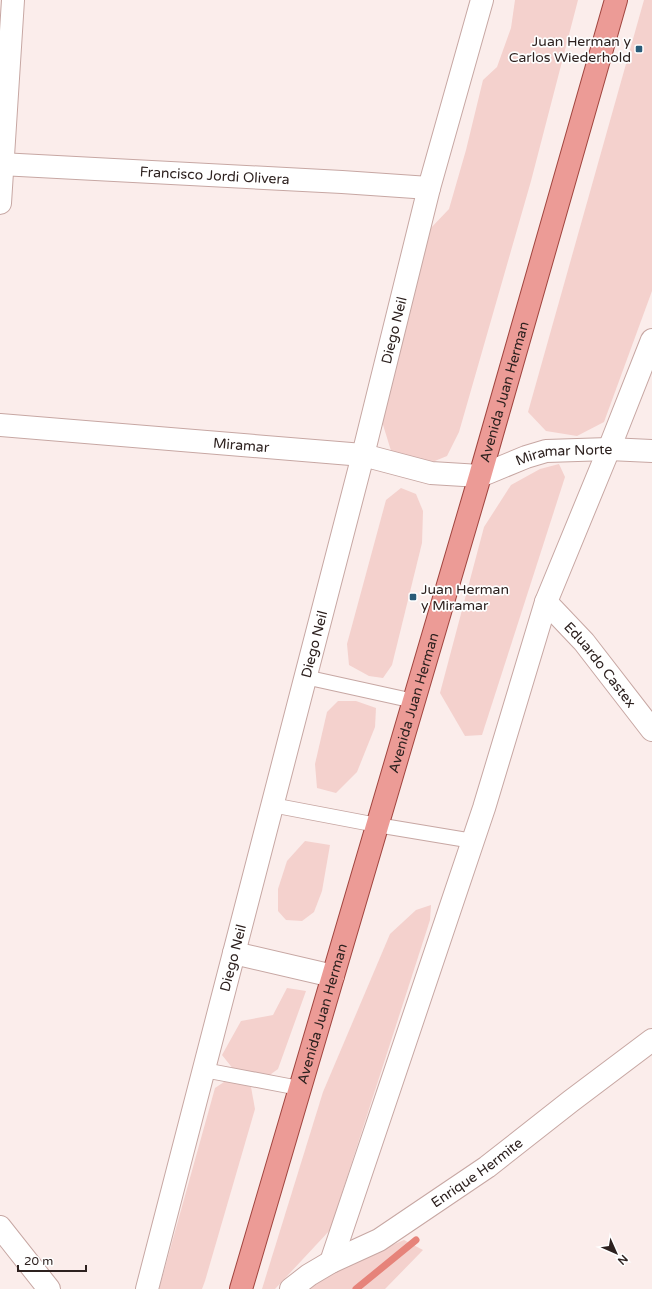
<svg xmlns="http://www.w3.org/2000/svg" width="652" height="1289" font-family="'Varela Round',sans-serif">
<rect width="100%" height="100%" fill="#fbedeb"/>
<g fill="#f4d1cd">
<polygon points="515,0 578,0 531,181 459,432 447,456 425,465 392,454 380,415 428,231 449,209 466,150 483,80 497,67 511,28"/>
<polygon points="644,0 652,0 652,291 604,422 577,436 546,431 528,412"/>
<polygon points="559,464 565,477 482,735 465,736 440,693 484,527 511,485 540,469"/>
<polygon points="401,488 416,494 423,511 422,543 392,665 383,678 369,676 349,665 347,644 386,500"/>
<polygon points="338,701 356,701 376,708 375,727 357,772 336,793 317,788 315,764 327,712"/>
<polygon points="305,841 330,845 322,891 314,912 302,921 286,920 278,911 278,889 287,861"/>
<polygon points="431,905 430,920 330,1230 275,1289 262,1289 323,1092 390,934 416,910"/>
<polygon points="287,988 306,991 278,1069 267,1077 234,1070 222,1055 241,1021 273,1015"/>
<polygon points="227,1080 251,1087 255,1109 205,1281 202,1289 159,1289 215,1088"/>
<polygon points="404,1240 423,1250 385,1289 310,1289 330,1272"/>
</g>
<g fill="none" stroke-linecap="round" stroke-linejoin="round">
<polyline stroke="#e6837a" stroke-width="7" points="356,1289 416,1240"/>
<defs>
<g id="service">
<polyline points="305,677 414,701"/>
<polyline points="272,805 377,825 473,841"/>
<polyline points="204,1070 299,1088"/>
</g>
<g id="minor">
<path id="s1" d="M0,164L342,182L429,188"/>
<polyline points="0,203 13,0"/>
<path id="s2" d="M0,425L363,455L431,473L480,476"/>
<path id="s3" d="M546,602L584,642L652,730"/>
<polyline points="234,953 333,976"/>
<polyline points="0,1227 49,1289"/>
<polyline points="331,1262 484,808 546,602 609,449 652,340"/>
<path id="s4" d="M147,1289L363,455L429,188L482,0"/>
<path id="s5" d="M291,1289L309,1275L331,1262L379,1240L487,1167L571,1101L652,1040"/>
</g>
<g id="tertiary">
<path id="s6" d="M480,476L526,457L546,451L609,449L652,451"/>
</g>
<g id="primary">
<path id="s7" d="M241,1289L480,476L616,0"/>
</g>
</defs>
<use href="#service" stroke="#c7a7a3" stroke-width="16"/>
<use href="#minor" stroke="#c7a7a3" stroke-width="24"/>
<use href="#tertiary" stroke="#c7a7a3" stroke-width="24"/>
<use href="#primary" stroke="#a1453f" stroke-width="24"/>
<use href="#service" stroke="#fff" stroke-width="14"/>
<use href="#minor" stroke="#fff" stroke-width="22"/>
<use href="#tertiary" stroke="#fff" stroke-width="22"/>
<use href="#primary" stroke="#ec9b96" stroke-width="22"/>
</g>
<g fill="#295b78" stroke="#fefefe" stroke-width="1.5">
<rect x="635" y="45" width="8" height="8" rx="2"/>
<rect x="409" y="593" width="8" height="8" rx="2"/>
</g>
<g text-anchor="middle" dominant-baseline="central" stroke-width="3.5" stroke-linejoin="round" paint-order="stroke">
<g font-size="14" fill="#2d211f" stroke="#fefefe" text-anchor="end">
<text x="631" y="41">Juan Herman y<tspan x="631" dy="16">Carlos Wiederhold</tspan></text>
<text x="421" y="589" text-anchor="start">Juan Herman<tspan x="421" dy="16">y Miramar</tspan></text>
</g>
<g font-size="14" fill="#2d211f" stroke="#fefefe">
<text stroke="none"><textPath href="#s1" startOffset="215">Francisco Jordi Olivera</textPath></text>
<text stroke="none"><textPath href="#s4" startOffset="990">Diego Neil</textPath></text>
<text stroke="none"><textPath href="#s7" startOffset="935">Avenida Juan Herman</textPath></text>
<text stroke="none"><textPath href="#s2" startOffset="242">Miramar</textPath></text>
<text stroke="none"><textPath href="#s6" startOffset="88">Miramar Norte</textPath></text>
<text stroke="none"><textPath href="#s4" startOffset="666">Diego Neil</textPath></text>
<text stroke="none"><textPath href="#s3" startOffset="83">Eduardo Castex</textPath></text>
<text stroke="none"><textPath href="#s7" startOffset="611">Avenida Juan Herman</textPath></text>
<text stroke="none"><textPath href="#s4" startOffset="342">Diego Neil</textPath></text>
<text stroke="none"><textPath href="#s7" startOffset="287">Avenida Juan Herman</textPath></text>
<text stroke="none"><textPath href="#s5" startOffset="220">Enrique Hermite</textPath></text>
</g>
</g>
<g transform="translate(616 1253) rotate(135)" stroke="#fefefe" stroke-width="3" paint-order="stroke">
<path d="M0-3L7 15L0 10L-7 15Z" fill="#2d211f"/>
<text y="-6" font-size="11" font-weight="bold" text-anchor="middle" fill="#2d211f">N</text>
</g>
<path d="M18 1265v6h68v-6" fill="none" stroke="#2d211f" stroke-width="2"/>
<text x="24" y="1265" font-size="12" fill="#2d211f" stroke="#fefefe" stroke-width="3" paint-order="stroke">20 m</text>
</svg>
